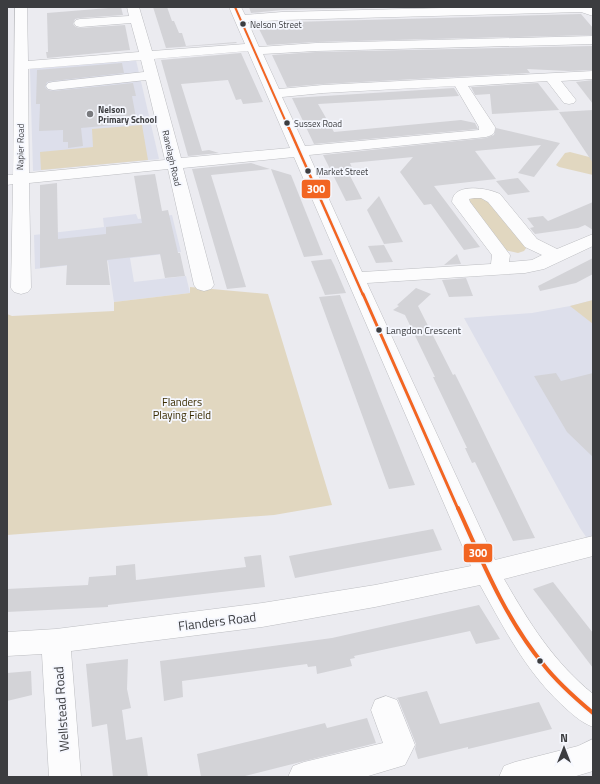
<svg xmlns="http://www.w3.org/2000/svg" width="600" height="784" font-family="'Titillium Web',sans-serif">
<rect width="100%" height="100%" fill="#ebebf0"/>
<g fill="#dddfeb">
<polygon points="136,60 159,159 33,171 30,69"/>
<polygon points="136,214 138,219 172,215 181,252 130,258 134,282 186,276 190,293 114,302 108,261 35,269 34,235 104,227 103,218"/>
<polygon points="593,300 593,547 580,528 464,318 532,313 570,306"/>
</g>
<g fill="#e1d7c0">
<polygon points="142,125 148,160 41,170 40,152 93,147 92,129"/>
<polygon points="570,152 593,158 593,175 559,167 556,165 565,153"/>
<polygon points="484,196 527,247 524,251 518,253 505,250 467,198"/>
<polygon points="190,287 268,294 332,505 274,515 7,535 7,314 12,316 114,311 114,302 190,293"/>
<polygon points="593,300 593,324 570,306"/>
</g>
<g fill="#d3d3d7">
<polygon points="121,7 123,15 80,18 75,19 73,24 76,27 80,28 125,25 130,50 47,58 46,52 48,52 47,13"/>
<polygon points="153,7 167,7 172,21 174,21 179,33 182,33 186,46 236,42 237,43 166,48"/>
<polygon points="249,7 423,7 282,10 251,13"/>
<polygon points="581,14 593,28 593,35 316,42 267,45 256,23"/>
<polygon points="593,46 593,70 568,71 527,69 530,73 323,84 287,87 272,55 316,52"/>
<polygon points="241,53 263,102 243,104 241,99 236,100 228,80 181,84 202,151 209,150 219,153 188,156 161,60"/>
<polygon points="122,63 124,73 53,81 47,82 45,87 48,90 53,91 133,83 136,96 132,96 137,123 81,128 83,146 68,148 68,142 63,142 63,130 39,131 40,104 36,104 37,70"/>
<polygon points="593,80 593,104 576,82"/>
<polygon points="538,83 559,110 492,114 490,94 475,95 471,87"/>
<polygon points="454,88 459,96 318,104 334,132 461,120 475,123 478,129 314,144 292,98"/>
<polygon points="593,110 593,163 559,112"/>
<polygon points="496,128 560,143 534,177 518,173 541,145 475,151 496,179 434,186 480,247 464,250 431,204 424,205 400,172 413,157 350,163 353,170 347,170 362,199 346,201 323,155 486,138 494,135"/>
<polygon points="251,163 270,169 211,175 246,287 227,289 192,169"/>
<polygon points="271,169 291,175 323,255 304,257"/>
<polygon points="155,174 162,211 168,210 178,253 180,253 185,276 165,278 160,254 107,260 110,285 66,285 67,265 40,268 40,185 57,183 58,239 106,234 106,227 142,223 134,176"/>
<polygon points="518,178 530,192 508,195 496,181"/>
<polygon points="379,196 403,242 384,244 367,210"/>
<polygon points="593,202 593,230 585,225 578,228 535,234 530,228 534,227 527,218 543,216 548,221"/>
<polygon points="384,245 393,262 376,263 368,246"/>
<polygon points="457,254 461,264 444,265"/>
<polygon points="593,258 593,274 576,283 540,291 538,286"/>
<polygon points="331,259 334,265 346,293 325,295 311,261"/>
<polygon points="466,278 473,296 449,297 442,280"/>
<polygon points="416,288 431,294 418,306 453,375 455,374 469,402 535,538 513,541 475,462 472,463 465,448 467,448 433,377 435,377 405,315 393,310 399,306 397,305"/>
<polygon points="340,295 379,396 415,485 389,489 319,297"/>
<polygon points="556,373 561,381 593,373 593,457 567,432 534,376"/>
<polygon points="433,529 442,550 295,578 289,556"/>
<polygon points="261,555 265,587 108,605 108,607 7,612 7,589 88,585 89,577 116,575 116,566 135,564 136,580 246,567 244,557"/>
<polygon points="553,582 593,633 593,668 533,589"/>
<polygon points="479,605 500,639 476,644 470,631 354,656 355,658 350,659 352,666 317,674 316,666 308,667 307,664 182,681 183,697 164,701 160,661 332,638"/>
<polygon points="128,659 127,689 131,708 122,710 126,740 142,737 148,777 113,777 107,724 92,727 86,664"/>
<polygon points="31,671 32,695 7,701 7,673"/>
<polygon points="427,691 440,724 539,702 552,729 468,749 468,747 418,759 415,749 416,744 398,699 396,698"/>
<polygon points="367,718 376,743 241,777 201,777 197,754 325,723 327,728"/>
</g>
<g fill="none" stroke-linecap="round" stroke-linejoin="round">
<defs>
<g id="minor">
<path d="M15,7H27L28,61L139,52L131,23L80,27L76,26L74,23L76,20L80,19L129,16L127,7H139L152,51L245,44L229,7H241L245,15L282,12L484,7H593V16L581,12L282,20L248,22L259,47L316,43L593,36V44L316,51L263,54L279,89L323,85L593,71V79L561,81L576,100L574,103L569,104L564,103L547,81L468,86L495,127C495,134 493,135 486,137L309,155L362,272L491,264L492,255L452,202C453,182 488,188 500,194L537,239L557,249L593,234V246L544,269L525,273L367,283L495,560L593,536V556L504,579C530,624 553,661 593,694V727C580,722 571,713 561,704C525,670 504,628 480,585L375,607L262,627L71,651L81,777H49L42,654L7,656V632L56,629L262,603L375,585L471,566L294,157L183,168L214,285L211,289L204,291L197,289L194,285L168,169L29,183L31,288L28,292L21,294L14,292L11,288L13,184L7,185V175H13ZM248,51L290,148L181,158L154,59ZM141,60L144,72L53,82L48,83L46,86L48,89L53,90L146,80L165,160L29,173L28,69ZM455,86L479,127V130L305,146L282,97L323,93ZM474,198H481L488,202L525,247L542,255L532,260L509,262L510,255L470,202L469,199Z"/>
<polygon points="386,696 397,700 415,745 405,765 365,777 288,777 293,766 304,762 383,743 371,710 375,700"/>
<polygon points="593,739 593,771 573,777 499,777 504,766 515,762 578,746"/>
</g>
</defs>
<use href="#minor" stroke="#bdbec2" stroke-width="1"/>
<use href="#minor" fill="#fcfcfd" fill-rule="evenodd"/>
<defs>
<polyline id="bus-1-far3" points="235,7 289,129"/>
<polyline id="bus-1-far2" points="289,128 363,295"/>
<polyline id="bus-1-far1" points="363,294 458,509"/>
<path id="bus-1" d="M458,508C482,561 505,618 543,664C557,682 575,698 593,713"/>
</defs>
<use href="#bus-1-far3" stroke="#f5f7fe" stroke-width="4"/>
<use href="#bus-1-far2" stroke="#f5f7fe" stroke-width="5"/>
<use href="#bus-1-far1" stroke="#f5f7fe" stroke-width="6"/>
<use href="#bus-1" stroke="#f5f7fe" stroke-width="7"/>
<use href="#bus-1-far3" stroke="#f26522" stroke-width="2"/>
<use href="#bus-1-far2" stroke="#f26522" stroke-width="2.5"/>
<use href="#bus-1-far1" stroke="#f26522" stroke-width="3"/>
<use href="#bus-1" stroke="#f26522" stroke-width="4"/>
</g>
<g fill="#3c3d40" stroke="#f5f7fe" stroke-width="1.5">
<circle cx="243" cy="24" r="3.5"/>
<circle cx="287" cy="123" r="3.5"/>
<circle cx="308" cy="171" r="3.5"/>
<circle cx="379" cy="330" r="3.5"/>
<circle cx="540" cy="661" r="3.5"/>
</g>
<circle fill="#797a7e" stroke="#f5f7fe" stroke-width="1.5" cx="90" cy="114" r="4"/>
<g text-anchor="middle" dominant-baseline="central" stroke-width="3.5" stroke-linejoin="round" paint-order="stroke">
<g font-size="9" fill="#3c3d40" stroke="#f5f7fe" text-anchor="start">
<text x="250" y="24">Nelson Street</text>
<text x="294" y="123">Sussex Road</text>
<text x="316" y="171">Market Street</text>
</g>
<g font-size="9" font-weight="bold" fill="#3c3d40" stroke="#f5f7fe" text-anchor="start">
<text x="98" y="109">Nelson<tspan x="98" dy="10">Primary School</tspan></text>
</g>
<g font-size="9" fill="#3c3d40" stroke="#f5f7fe">
<text transform="translate(20 147) rotate(-89)">Napier Road</text>
<text transform="translate(172 158) rotate(77)">Ranelagh Road</text>
</g>
<g font-size="10" fill="#3c3d40" stroke="#f5f7fe" text-anchor="start">
<text x="386" y="330">Langdon Crescent</text>
</g>
<g font-size="11" fill="#392b00" stroke="#f5f7fe">
<text x="182" y="402">Flanders<tspan x="182" dy="13">Playing Field</tspan></text>
</g>
<g font-size="13" fill="#3c3d40" stroke="#f5f7fe">
<text transform="translate(217 621) rotate(-7)">Flanders Road</text>
<text transform="translate(61 709) rotate(-94)">Wellstead Road</text>
</g>
</g>
<g stroke="#f5f7fe" stroke-width="1.5">
<rect x="301" y="179" width="30" height="20" rx="4" fill="#f26522"/>
<rect x="463" y="543" width="30" height="20" rx="4" fill="#f26522"/>
</g>
<g font-size="11" text-anchor="middle" font-weight="bold" fill="#fff">
<text x="316" y="193">300</text>
<text x="478" y="557">300</text>
</g>
<rect width="600" height="784" fill="none" stroke="#3c3d40" stroke-width="16"/>
<g transform="translate(564 748)" stroke="#f5f7fe" stroke-width="3" paint-order="stroke">
<path d="M0-3L7 15L0 10L-7 15Z" fill="#3c3d40"/>
<text y="-6" font-size="11" font-weight="bold" text-anchor="middle" fill="#3c3d40">N</text>
</g>
</svg>
